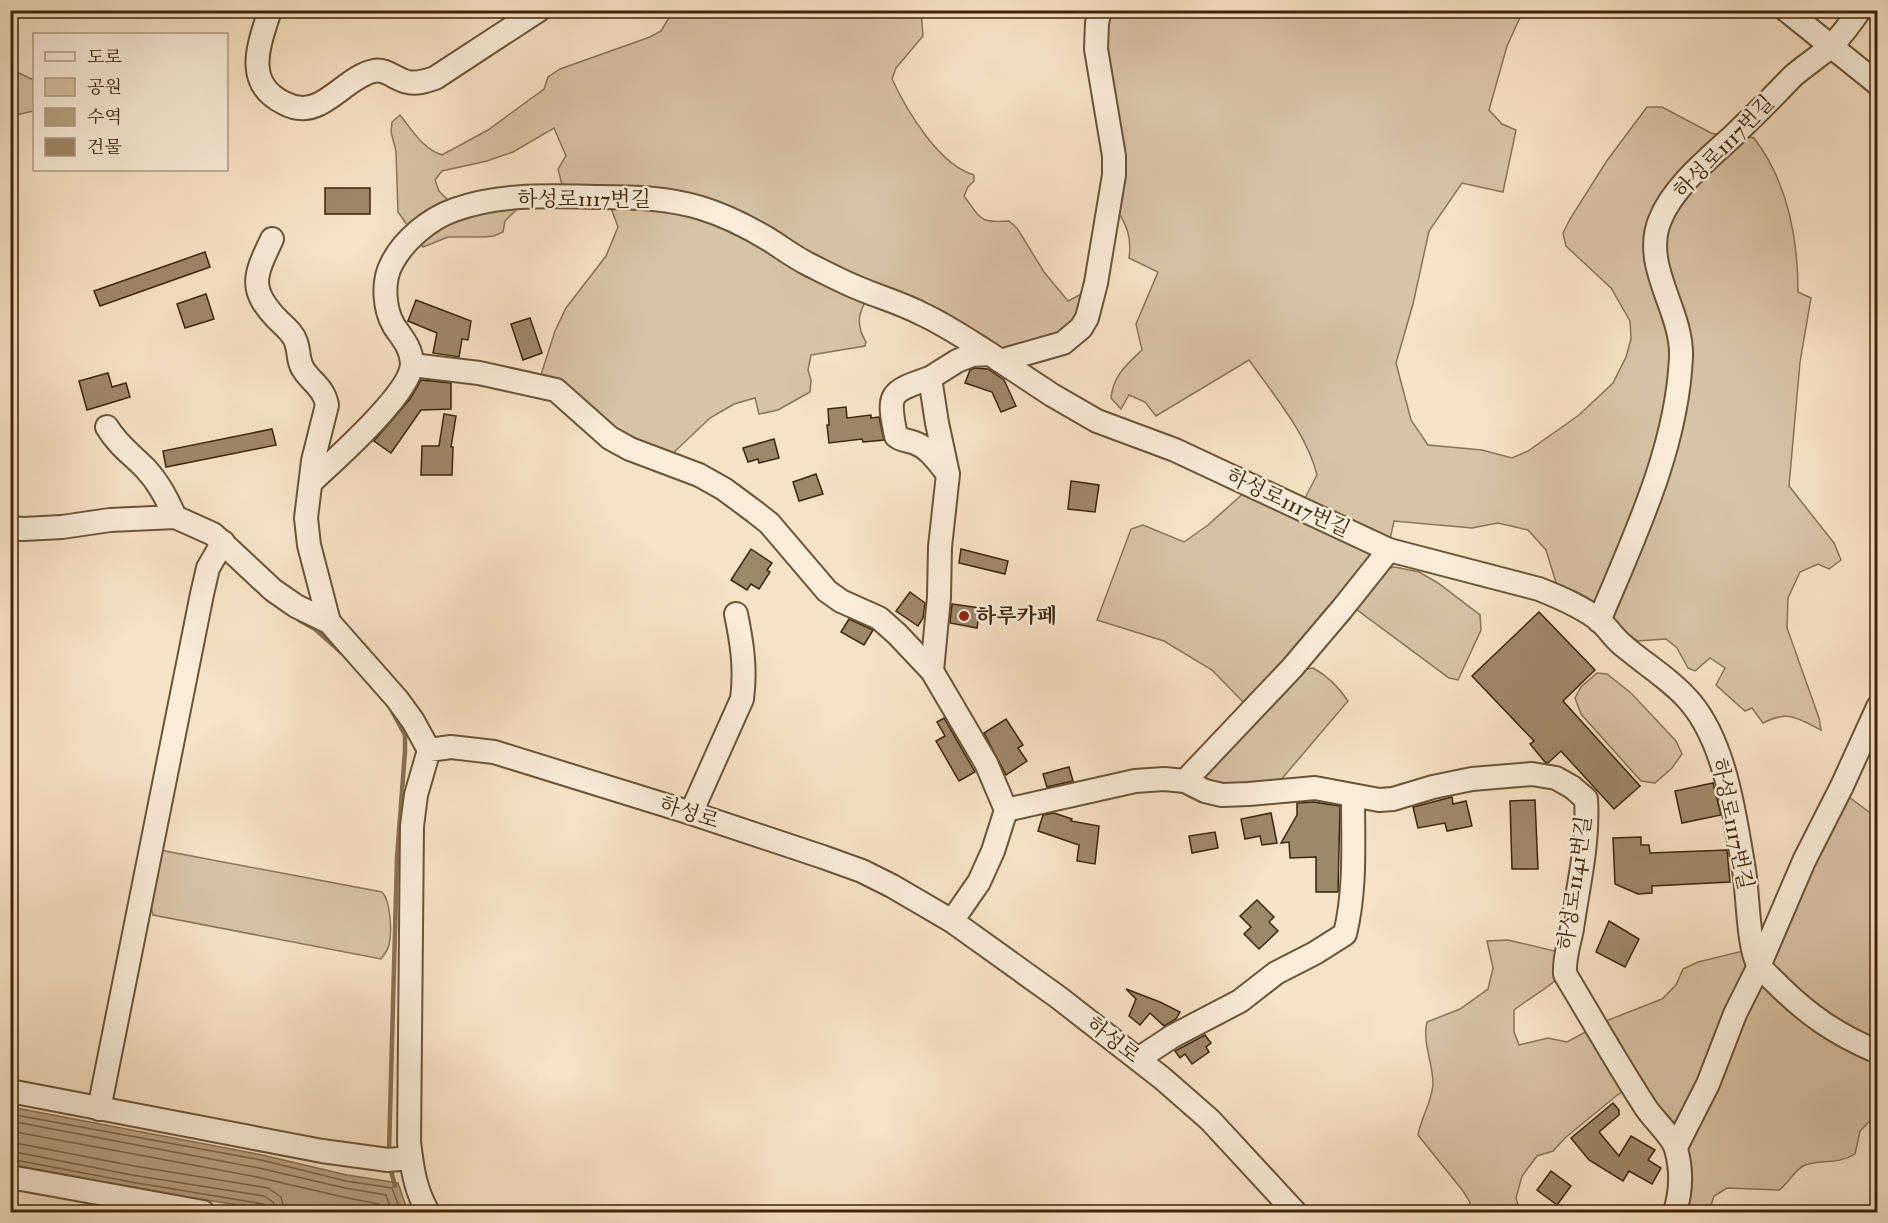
<svg xmlns="http://www.w3.org/2000/svg" width="1888" height="1223" font-family="'IM FELL Double Pica','Noto Serif KR',serif">
<rect width="100%" height="100%" fill="#f8e3c6"/>
<filter id="stains"><feTurbulence type="fractalNoise" baseFrequency=".00333" numOctaves="4"/><feColorMatrix values="0 0 0 0 .2 0 0 0 0 .09 0 0 0 0 .02 0 0 0 .5 -.17"/></filter>
<radialGradient id="worn" r=".72"><stop offset=".6" stop-color="#630" stop-opacity="0"/><stop offset="1" stop-color="#630" stop-opacity=".3"/></radialGradient>
<g fill="#d8c3a6" stroke="#8a7456" stroke-width="1.5">
<path d="M673,11H921L923,36L896,68L892,79C907,111 939,165 974,175V181L968,187L964,196C982,220 979,223 1009,221L1017,228L1044,272L1068,301L1089,290L1072,332L1001,351L874,289C861,306 853,321 866,342L865,346L811,355L808,370L811,380L810,392L778,410L759,414L755,398L734,404L710,418L669,457L627,442L539,381L555,331L566,308L606,256L618,227L611,208L587,185H562L558,169L566,156L554,128L513,152L487,161L442,171L435,180L439,191L449,201L518,208L505,221L503,232L494,236L483,237H448L423,247L398,212L396,151L391,132L392,122L400,115C412,130 423,149 442,155L488,130L544,89L548,77L560,69L650,37L661,31Z"/>
<path d="M1106,11H1523L1507,46L1489,110L1502,124L1516,130L1503,192L1462,183L1429,231L1413,304L1396,363L1411,420L1428,445L1482,450L1512,458L1528,451L1579,415L1613,383L1626,357L1631,339L1630,321L1611,288L1566,246L1563,233L1570,219L1606,162L1647,107H1662L1711,133L1724,136L1743,135L1754,138C1787,181 1798,238 1798,292L1811,298L1800,362L1789,486L1834,543L1841,560L1829,569L1818,564L1800,572L1788,598L1787,628L1819,718L1821,730C1797,718 1788,710 1763,723L1752,708L1745,711L1716,685L1725,668L1710,658L1695,671L1688,668L1677,648L1666,639L1638,641L1589,606L1558,589L1546,550L1528,530L1498,523L1472,528L1394,521L1390,540L1246,705L1212,670L1164,641L1097,620L1131,529L1143,525L1184,542L1208,525L1246,491L1284,506L1305,498L1317,475C1307,434 1273,394 1249,360L1156,416L1145,402L1129,395L1121,409L1111,398C1113,376 1126,365 1142,350L1136,324L1158,272L1129,258C1132,237 1127,226 1116,208L1102,45Z"/>
<polygon points="10,69 34,80 34,111 11,116"/>
<polygon points="1395,567 1419,572 1438,583 1480,615 1481,630 1458,680 1449,678 1356,609 1383,569"/>
<path d="M1313,668C1328,676 1338,686 1348,701L1279,782L1249,786L1208,784L1205,775L1300,670Z"/>
<polygon points="1597,673 1607,674 1631,693 1676,741 1682,754 1672,768 1655,783 1641,781 1581,714 1575,698 1581,687"/>
<path d="M1845,794L1877,818V1103L1875,1116L1860,1131L1855,1154C1837,1166 1817,1158 1803,1166C1793,1172 1788,1184 1779,1190L1727,1188L1714,1196L1709,1212H1681L1687,1199L1637,1082L1616,1096L1565,1138L1553,1151L1537,1156L1522,1176L1516,1198L1520,1212H1467L1470,1202L1463,1191L1418,1135C1421,1117 1432,1102 1433,1084C1433,1063 1422,1042 1427,1022L1460,1009L1488,989L1493,968L1487,941L1508,940L1559,952V977C1546,990 1529,998 1514,1010V1032L1519,1045L1548,1038L1567,1042L1606,1021L1662,999L1676,985L1683,969L1698,962L1743,951L1749,962Z"/>
<path d="M160,850L382,892C391,901 392,933 389,945C388,950 384,955 381,959L153,915L149,900Z"/>
</g>
<polygon fill="#b8a285" stroke="#877053" stroke-width="1.5" points="11,1107 262,1155 347,1175 398,1183 408,1212 283,1212 130,1188 11,1164"/>
<g fill="none" stroke-linecap="round" stroke-linejoin="round">
<g stroke="#7a6446" stroke-width="1.5">
<polyline points="10,1114 261,1160 346,1181 392,1188 401,1212"/>
<polyline points="10,1121 259,1168 345,1188 386,1195 392,1212"/>
<polyline points="10,1131 257,1177 343,1197 379,1204 383,1212"/>
<polyline points="10,1142 134,1166 268,1188 281,1197 285,1212"/>
<polyline points="10,1151 132,1175 264,1196 273,1202 276,1212"/>
<polyline points="10,1159 131,1182 263,1204 267,1207 268,1212"/>
</g>
<g stroke="#877053" stroke-width="4.5">
<polyline points="299,620 315,629 342,653"/>
<polyline points="389,1151 397,858 405,751 405,735 392,711"/>
<polyline points="391,1171 395,1186"/>
</g>
</g>
<g fill="#9e886a" stroke="#3d2507" stroke-width="1.5">
<rect x="325" y="188" width="45" height="26"/>
<polygon points="205,252 210,267 100,306 94,291"/>
<polygon points="206,294 214,319 185,328 177,304"/>
<polygon points="416,300 471,321 468,340 462,339 459,357 433,353 437,333 408,321"/>
<polygon points="530,318 542,353 523,360 511,324"/>
<polygon points="975,368 988,369 1004,380 1016,406 1001,412 992,392 965,383 970,370"/>
<polygon points="108,373 112,387 126,383 130,397 87,410 79,381"/>
<polygon points="421,380 451,383 451,409 421,410 391,453 374,441 410,399"/>
<polygon points="846,407 847,418 871,415 871,418 879,417 884,440 863,442 862,439 829,443 827,425 829,425 828,409"/>
<polygon points="444,414 456,416 451,447 453,447 452,475 421,475 422,446 439,446"/>
<polygon points="272,429 276,445 166,467 163,451"/>
<polygon points="774,439 779,458 759,463 758,459 748,462 743,448"/>
<polygon points="816,474 823,494 799,501 793,482"/>
<polygon points="1071,481 1099,485 1095,512 1068,509"/>
<polygon points="751,549 772,563 767,570 770,572 759,589 751,584 747,590 731,580"/>
<polygon points="961,549 1008,561 1005,574 959,563"/>
<polygon points="910,592 925,603 923,618 918,626 896,611"/>
<polygon points="952,604 980,608 977,628 950,623"/>
<polygon points="1539,612 1595,670 1563,701 1640,786 1614,809 1561,751 1548,763 1545,762 1530,744 1534,741 1472,676"/>
<polygon points="849,619 873,630 864,645 841,632"/>
<polygon points="944,718 975,772 959,781 936,741 945,736 937,722"/>
<polygon points="1006,719 1023,745 1018,748 1027,761 1006,775 984,733"/>
<polygon points="1069,767 1073,781 1047,787 1043,774"/>
<polygon points="1713,783 1721,815 1682,823 1675,791"/>
<polygon points="1452,797 1453,804 1466,801 1472,826 1447,831 1445,823 1418,828 1413,807"/>
<polygon points="1535,800 1538,869 1512,869 1510,801"/>
<polygon points="1314,802 1340,806 1338,892 1316,892 1316,857 1290,858 1289,842 1281,843 1297,815 1297,803"/>
<polygon points="1054,813 1072,819 1071,821 1099,826 1095,864 1077,861 1079,845 1038,831 1043,815"/>
<polygon points="1271,813 1277,843 1262,845 1260,836 1245,839 1241,819"/>
<polygon points="1215,832 1218,848 1192,853 1189,836"/>
<polygon points="1641,837 1641,845 1649,845 1650,853 1727,850 1730,882 1652,886 1652,893 1638,894 1615,884 1613,838"/>
<polygon points="1257,900 1274,917 1269,922 1278,931 1259,949 1244,934 1251,927 1240,916"/>
<polygon points="1609,921 1639,939 1625,967 1596,952"/>
<polygon points="1126,989 1160,1002 1180,1012 1176,1019 1164,1026 1150,1013 1140,1025 1129,1016 1136,999"/>
<polygon points="1205,1035 1211,1043 1206,1047 1209,1052 1192,1064 1185,1054 1180,1058 1175,1051"/>
<polygon points="1613,1103 1619,1110 1619,1115 1599,1132 1619,1156 1631,1136 1655,1150 1648,1160 1661,1168 1652,1184 1629,1171 1623,1181 1589,1160 1571,1138"/>
<polygon points="1551,1171 1571,1186 1557,1205 1537,1190"/>
</g>
<g fill="none" stroke-linecap="round" stroke-linejoin="round">
<defs>
<g id="minor">
<path d="M270,10C259,45 243,83 284,103C295,109 307,110 319,104C336,96 356,74 374,71C386,68 396,80 408,82C417,84 426,81 435,78L539,10"/>
<polyline points="1786,10 1878,84"/>
<path d="M272,239C255,275 247,289 279,321C285,327 293,333 296,342C300,353 297,362 305,372C314,384 324,389 327,405L313,461L306,518L309,545L329,622"/>
<polyline points="1000,361 1063,343 1081,328 1087,318 1096,283 1114,175 1114,156 1096,49 1097,23 1100,10"/>
<polyline points="412,365 479,373 556,390 610,438 630,449 699,475 724,489 755,512 769,523 827,591 841,601 879,618 897,634 932,671 986,763 1006,810 993,851 979,882 952,921"/>
<path d="M930,378L957,361L972,355L990,354L1052,395L1097,421L1175,450L1389,550L1539,589C1559,597 1583,607 1600,621C1609,629 1615,640 1625,647C1646,665 1673,681 1691,703C1726,745 1735,817 1744,870C1748,893 1748,947 1758,964C1763,971 1771,978 1777,984C1808,1015 1837,1035 1878,1052"/>
<path d="M107,427C117,444 131,454 145,468C159,483 167,499 175,517"/>
<path d="M311,482C334,461 412,392 412,363C411,347 402,338 394,326C384,309 382,281 392,263C404,240 429,219 454,210C500,193 552,196 600,197C635,197 668,198 701,208C724,215 748,227 768,239C781,247 794,257 808,264C824,272 841,281 858,288C879,297 901,303 922,314C946,325 968,340 990,354"/>
<polyline points="10,528 23,529 62,527 110,520 175,517 213,534 273,590 296,606 329,622 397,699 413,721 429,750"/>
<path d="M1599,621C1634,537 1677,449 1681,357C1683,311 1641,266 1660,220C1673,187 1708,159 1734,135C1754,116 1773,97 1792,77C1804,66 1819,57 1831,46C1842,36 1851,22 1860,10"/>
<path d="M932,671L939,597L940,547L948,474C938,462 929,448 915,443C908,440 902,441 896,436C887,393 889,392 930,378L937,423L948,474"/>
<polyline points="1185,781 1292,668 1342,609 1389,550"/>
<path d="M1006,810L1135,781L1164,779L1185,781L1205,791L1222,795L1249,794L1315,788L1379,800L1393,799L1433,787L1472,779L1532,774L1556,778L1572,787L1586,799C1589,842 1578,886 1572,929C1569,944 1564,958 1565,974C1592,1019 1618,1065 1646,1108C1654,1120 1673,1137 1676,1149C1682,1170 1681,1192 1675,1212"/>
<path d="M691,813L742,699C746,669 742,643 736,614"/>
<path d="M1138,1059L1173,1036L1240,1001L1276,973L1315,953L1345,934C1356,889 1353,842 1353,796"/>
<polyline points="10,1091 322,1151 388,1160 411,1158"/>
<polyline points="99,1109 202,594 208,568 223,542"/>
<polyline points="1676,1147 1708,1084 1735,1014 1759,966 1804,861 1842,786 1878,707"/>
<polyline points="10,1177 203,1212"/>
<path d="M428,1212C415,1190 412,1167 409,1142L412,826L416,795L429,750L451,747L494,752L691,813L823,857L862,871L892,886L952,921L1058,997L1162,1078L1210,1120L1295,1212"/>
</g>
</defs>
<use href="#minor" stroke="#6c5437" stroke-width="26"/>
<use href="#minor" stroke="#faedda" stroke-width="22"/>
</g>
<circle fill="#8f2418" stroke="#faedda" stroke-width="2" cx="964" cy="616" r="6"/>
<g text-anchor="middle" dominant-baseline="central" stroke-width="5" stroke-linejoin="round" paint-order="stroke">
<g font-size="21" fill="#3d2507" stroke="#faedda">
<text transform="translate(1724 147) rotate(-46)">하성로1117번길</text>
<text x="584" y="199">하성로1117번길</text>
<text transform="translate(1288 503) rotate(25)">하성로1117번길</text>
<text transform="translate(689 813) rotate(18)">하성로</text>
<text transform="translate(1732 824) rotate(78)">하성로1117번길</text>
<text transform="translate(1575 883) rotate(-82)">하성로1141번길</text>
<text transform="translate(1113 1040) rotate(38)">하성로</text>
</g>
<g font-size="21" font-weight="bold" fill="#3d2507" stroke="#faedda" text-anchor="start">
<text x="976" y="616">하루카페</text>
</g>
</g>
<rect width="1888" height="1223" fill="none" stroke="#f8e3c6" stroke-width="36"/>
<rect x="12" y="12" width="1864" height="1199" fill="none" stroke="#3d2507" stroke-width="3"/>
<rect x="18" y="18" width="1852" height="1187" fill="none" stroke="#3d2507" stroke-width="1.5"/>
<rect x="33" y="33" width="195" height="138" fill="#faedda" stroke="#ae9d86" stroke-width="1.5"/>
<rect x="45" y="52" width="30" height="9" fill="#faedda" stroke="#ae9d86" stroke-width="1.5"/>
<text x="87" y="63" font-size="18" fill="#3d2507">도로</text>
<rect x="45" y="78" width="30" height="18" fill="#d8c3a6" stroke="#ae9d86" stroke-width="1.5"/>
<text x="87" y="93" font-size="18" fill="#3d2507">공원</text>
<rect x="45" y="108" width="30" height="18" fill="#b8a285" stroke="#ae9d86" stroke-width="1.5"/>
<text x="87" y="123" font-size="18" fill="#3d2507">수역</text>
<rect x="45" y="138" width="30" height="18" fill="#9e886a" stroke="#ae9d86" stroke-width="1.5"/>
<text x="87" y="153" font-size="18" fill="#3d2507">건물</text>
<rect width="100%" height="100%" filter="url(#stains)"/>
<rect width="100%" height="100%" fill="url(#worn)"/>
</svg>
